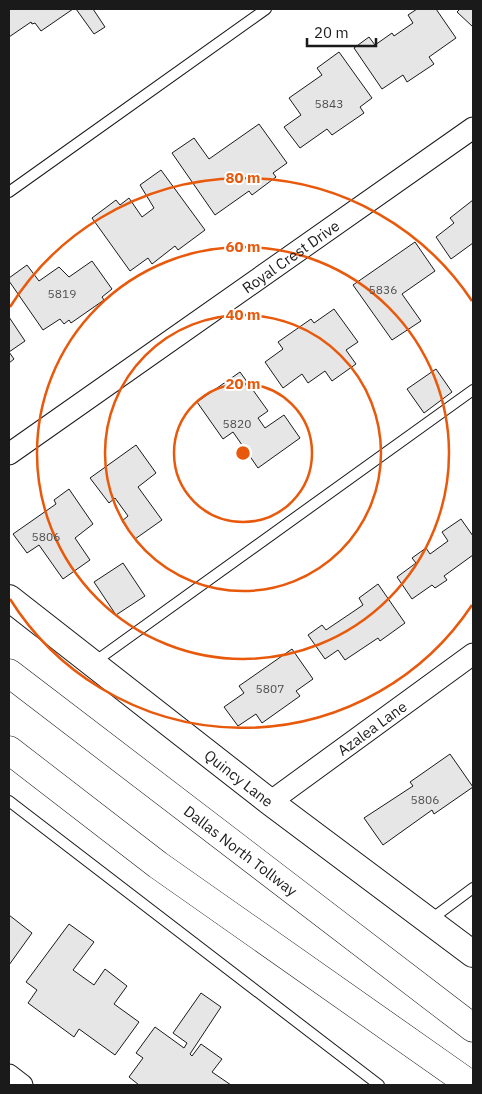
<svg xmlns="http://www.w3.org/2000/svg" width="482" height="1094" font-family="'IBM Plex Sans',sans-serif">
<rect width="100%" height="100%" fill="#fff"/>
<g fill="#e6e6e6" stroke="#1a1a1a">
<polygon points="9,9 73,9 41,31 35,23 32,24 31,22 9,37"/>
<polygon points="76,9 93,9 105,27 94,34"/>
<polygon points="417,9 436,9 456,38 429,57 434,64 407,82 403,75 382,89 354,48 369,37 375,45 392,33 394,36 413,23 408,15"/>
<polygon points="460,9 473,9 473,27 457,12"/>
<polygon points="339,52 372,98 360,107 364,113 332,135 327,129 300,148 284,127 301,115 289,98 322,75 317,68"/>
<polygon points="259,124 287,163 273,173 276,177 252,195 249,191 215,215 172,153 194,138 209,159"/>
<polygon points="161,170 205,230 178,250 175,246 152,264 148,258 130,271 92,218 116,200 120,205 129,198 142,217 154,208 140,185"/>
<polygon points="473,200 473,243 451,259 436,237 454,223 450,218"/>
<polygon points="415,242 435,271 402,294 421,321 392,340 353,285"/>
<polygon points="92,261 112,289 102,297 104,300 71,323 69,320 64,324 60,319 43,330 9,281 9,278 27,265 39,281 59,267 69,277"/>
<polygon points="334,309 358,342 346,350 356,364 332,381 325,371 308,383 302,374 283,388 265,362 283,349 278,342 311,319 314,323"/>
<polygon points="9,317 25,341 9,352 14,359 9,363"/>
<polygon points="436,369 452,392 424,413 407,389"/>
<polygon points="240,372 268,411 258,418 265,428 284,415 300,438 258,468 233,432 223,439 197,402"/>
<polygon points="136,445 156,473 138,487 162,520 135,539 122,521 128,516 115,498 109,503 90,478"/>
<polygon points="69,489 93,524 75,538 90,560 63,579 39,545 27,553 13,534 56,504 54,500"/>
<polygon points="461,519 473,536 473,555 444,576 447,580 435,588 432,585 412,599 397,577 416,563 412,558 426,548 430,554 448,541 442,532"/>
<polygon points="123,563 145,596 116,615 94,582"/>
<polygon points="378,584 405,623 380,641 378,638 345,660 338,650 325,659 308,635 322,625 326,630 363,605 359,598"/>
<polygon points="292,649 313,679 296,691 300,696 262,723 256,714 238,726 224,707 244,693 239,686"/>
<polygon points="450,754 473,787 434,814 432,810 383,845 364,818 413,786 410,782"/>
<polygon points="9,915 32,933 9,965"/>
<polygon points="69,924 94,942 73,970 94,985 105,969 127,986 114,1004 139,1022 115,1055 79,1029 74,1037 28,1003 37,990 26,982"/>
<polygon points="201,993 221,1007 190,1054 192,1056 201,1044 222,1059 212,1072 231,1085 139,1085 129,1077 143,1058 136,1053 155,1027 184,1048 187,1043 173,1033"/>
</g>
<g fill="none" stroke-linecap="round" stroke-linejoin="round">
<defs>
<g id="service">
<polyline points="9,192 266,9"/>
<polyline points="93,663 473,390"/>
<polyline points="9,801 379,1085"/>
<polyline points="430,920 473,888"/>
</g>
<g id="minor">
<path id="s1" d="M9,454L473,128"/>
<path id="s2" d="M270,802L473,654"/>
<polyline points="9,1075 22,1085"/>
</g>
<g id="tertiary">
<path id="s3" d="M9,598L270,802L473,954"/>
</g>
<g id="motorway">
<path id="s4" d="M9,673L473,1028"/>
<polyline points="9,750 158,865 471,1085"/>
</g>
</defs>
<use href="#service" stroke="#1a1a1a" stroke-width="12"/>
<use href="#minor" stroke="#1a1a1a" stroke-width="23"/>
<use href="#tertiary" stroke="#1a1a1a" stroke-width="28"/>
<use href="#motorway" stroke="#1a1a1a" stroke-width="29"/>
<use href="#service" stroke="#fff" stroke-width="10"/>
<use href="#minor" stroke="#fff" stroke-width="21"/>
<use href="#tertiary" stroke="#fff" stroke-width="26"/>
<use href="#motorway" stroke="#fff" stroke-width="28"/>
</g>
<g fill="none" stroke="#e8590c" stroke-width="2.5">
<circle cx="243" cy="453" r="69"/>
<circle cx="243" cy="453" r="138"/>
<circle cx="243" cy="453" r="206"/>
<path d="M472 605A275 275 0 0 1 10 599M10 307A275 275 0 0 1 472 301"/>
</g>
<g text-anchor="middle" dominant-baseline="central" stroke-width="4" stroke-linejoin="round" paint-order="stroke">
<g font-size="12" fill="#4d4d4d">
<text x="329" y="103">5843</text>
<text x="383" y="289">5836</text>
<text x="62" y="293">5819</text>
<text x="237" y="423">5820</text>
<text x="46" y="536">5806</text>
<text x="270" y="688">5807</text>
<text x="425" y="799">5806</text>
</g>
<g font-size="15" fill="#1a1a1a" stroke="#fff">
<text stroke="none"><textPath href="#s1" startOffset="344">Royal Crest Drive</textPath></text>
<text stroke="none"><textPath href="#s2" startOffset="126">Azalea Lane</textPath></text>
<text stroke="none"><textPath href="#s3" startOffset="292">Quincy Lane</textPath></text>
<text stroke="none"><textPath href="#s4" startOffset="292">Dallas North Tollway</textPath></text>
</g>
</g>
<circle cx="243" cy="453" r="8" fill="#e8590c" stroke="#fff" stroke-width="2.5"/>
<g font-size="15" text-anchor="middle" font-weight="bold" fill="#e8590c" stroke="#fff" stroke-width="4" stroke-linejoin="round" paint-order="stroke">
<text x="243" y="183">80 m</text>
<text x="243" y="252">60 m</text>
<text x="243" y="320">40 m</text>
<text x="243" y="389">20 m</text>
</g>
<rect width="482" height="1094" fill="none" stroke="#1a1a1a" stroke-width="20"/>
<path d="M307 38v8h69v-8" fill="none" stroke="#1a1a1a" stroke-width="2.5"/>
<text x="314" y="38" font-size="15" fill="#1a1a1a" stroke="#ffffff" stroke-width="4" paint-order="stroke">20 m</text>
</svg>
